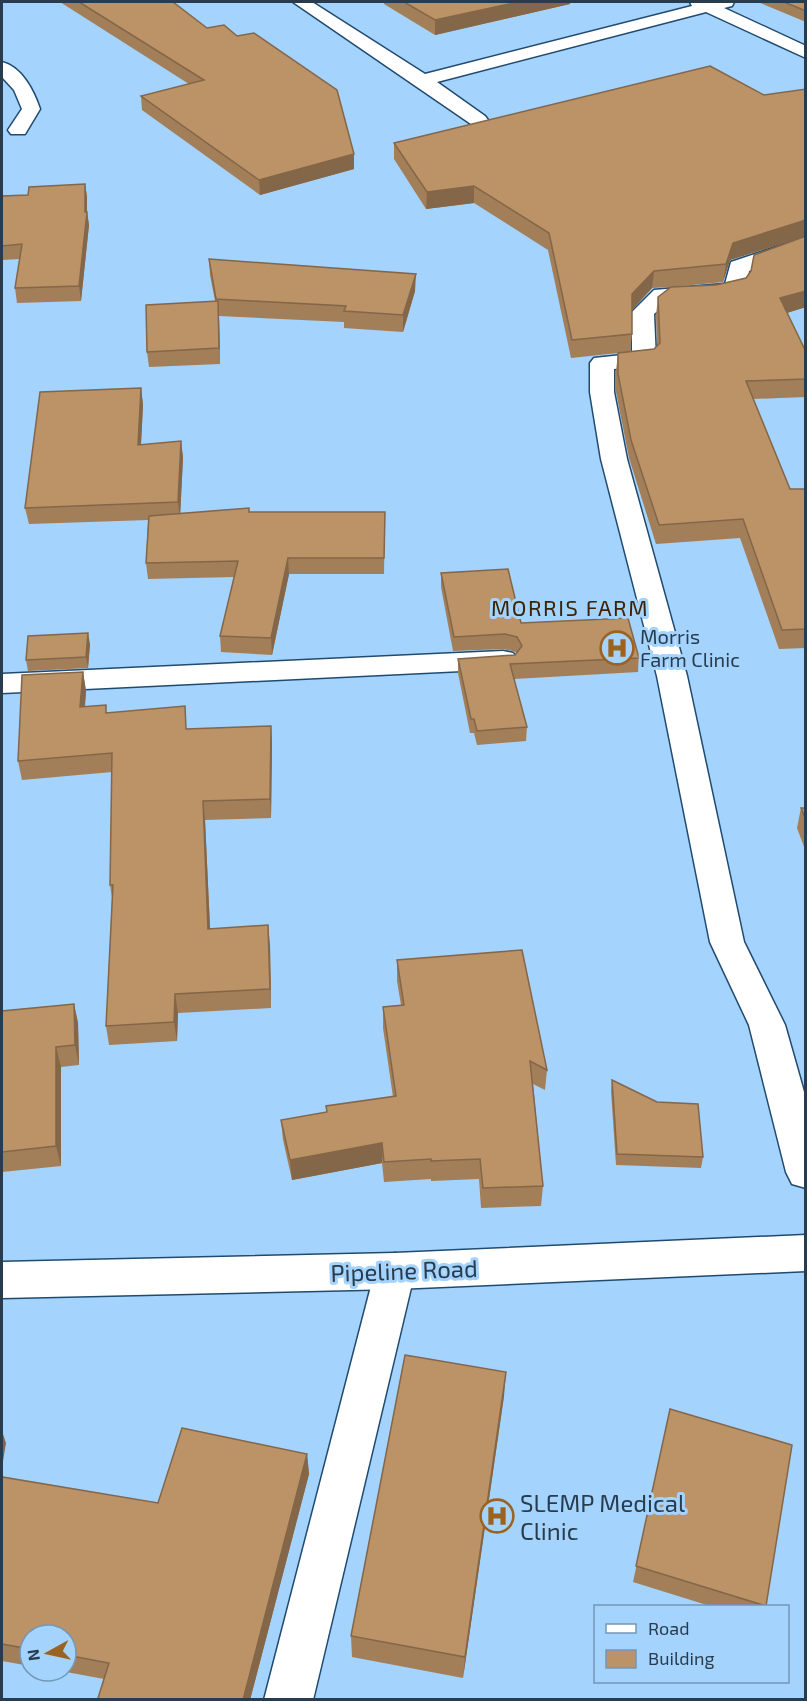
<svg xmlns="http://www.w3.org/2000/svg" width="807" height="1701" font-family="'Exo 2',sans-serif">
<rect width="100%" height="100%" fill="#a4d3fe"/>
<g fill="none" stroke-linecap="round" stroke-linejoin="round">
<defs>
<g id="street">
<polygon points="293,2 312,2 425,74 692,6 690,2 734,2 732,6 724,8 806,46 806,58 706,12 437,82 485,116 488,120 485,124 471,124"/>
<path d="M2,62C22,67 34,91 40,109L25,134H11L8,130L22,109L14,90L2,77Z"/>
<polygon points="806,237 806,250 749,271 746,288 743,293 714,300 668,302 654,314 656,360 652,365 614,369 614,392 627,459 687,676 744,942 785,1025 806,1099 806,1188 792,1184 786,1172 749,1025 710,942 657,676 601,459 590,392 590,363 594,358 632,354 632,312 654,290 725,284 731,262"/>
<polygon points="503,651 513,653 518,660 513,667 503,669 2,693 2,674"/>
<polygon points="395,1253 409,1258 415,1271 313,1700 264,1700 375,1271 381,1258"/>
</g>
<polygon id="secondary" points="806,1235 806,1271 395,1289 2,1298 2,1262 395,1253"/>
</defs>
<use href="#street" stroke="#204b6f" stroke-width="3"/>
<use href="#secondary" stroke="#204b6f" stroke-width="3"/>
<use href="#street" fill="#fff" fill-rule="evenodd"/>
<use href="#secondary" fill="#fff" fill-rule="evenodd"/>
</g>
<g fill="#a27e59" fill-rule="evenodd">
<polygon points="60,2 173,2 354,169 260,195 142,110 141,96 189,84"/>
<polygon points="384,2 570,2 570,4 435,35 384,4"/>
<polygon points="758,2 806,2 806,22"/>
<path d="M394,143L806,236L730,260L723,282L672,287L806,307L787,313L806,352V397L753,399L790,489H806V648L779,649L740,538L656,544L629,458L616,392V371L618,353L571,358L548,250L474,203L426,209L394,159ZM671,287L658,297L656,315L657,346L654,349L630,352L632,334V310L652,288Z"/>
<polygon points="85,184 87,197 87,212 89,225 81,301 17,303 15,288 20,259 2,260 2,196 28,195"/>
<polygon points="209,259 415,291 403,332 344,328 344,322 219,316 220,364 149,367 147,352 215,301 210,275"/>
<polygon points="141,388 143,405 141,445 181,441 183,458 180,513 249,512 385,512 384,574 289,574 272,655 221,652 220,636 234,577 148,579 146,563 148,520 29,524 25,508"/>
<polygon points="441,573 521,623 639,658 638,672 514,679 527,727 526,741 477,745 474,733 470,733 458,673 458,659 515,655 517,653 516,652 504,649 453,651 441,587"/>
<polygon points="90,644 88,668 28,671 26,660"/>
<polygon points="83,672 86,691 85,707 107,713 187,729 271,726 272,745 271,818 205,820 210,929 270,945 271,1008 178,1013 177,1041 109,1045 106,1026 112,898 110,885 112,772 22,780 18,761"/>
<polygon points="801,808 806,808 806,852 797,828"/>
<polygon points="397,960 547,1070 545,1090 533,1084 543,1186 541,1206 481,1208 479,1179 431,1181 431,1179 384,1182 382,1163 292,1180 283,1140 281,1120 327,1112 326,1106 393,1097 383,1028 383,1007 401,1005 397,981"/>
<polygon points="74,1004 78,1023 79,1065 61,1067 61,1166 2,1172 2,1011"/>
<polygon points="612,1080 703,1157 701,1168 616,1165 611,1091"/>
<polygon points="504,1396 463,1678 352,1657 351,1636"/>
<polygon points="670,1409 766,1606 710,1606 633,1582"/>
<polygon points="307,1454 309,1474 250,1700 98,1700 104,1679 61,1671 66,1671 66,1635 30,1635 30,1666 2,1661 2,1477 158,1503"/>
</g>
<g fill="#846648">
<polygon points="518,2 570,2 570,4 435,35 435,20"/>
<polygon points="354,154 354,169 260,195 259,180"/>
<polygon points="85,184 87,197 87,216 87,212 89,225 81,301 79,286 85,212"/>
<polygon points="474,186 474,203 426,209 427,192"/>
<polygon points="806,220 806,236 730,260 723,282 726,264 733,243"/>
<polygon points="654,271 652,288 630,312 632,294"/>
<polygon points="416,274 415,291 403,332 403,315"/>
<polygon points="806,291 806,307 777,316 780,298"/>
<polygon points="218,301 219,316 220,364 219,348"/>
<polygon points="141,388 143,405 140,462 138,445"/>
<polygon points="181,441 183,458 180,519 178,502"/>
<polygon points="288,558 289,574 272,655 271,638"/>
<polygon points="88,633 90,644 88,668 86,657"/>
<polygon points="83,672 86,691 83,726 80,707"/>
<polygon points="271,726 272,745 271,818 270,799"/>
<polygon points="203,801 205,820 211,948 208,929"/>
<polygon points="268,925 270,945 271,1008 270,989"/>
<polygon points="175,994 178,1013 177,1041 174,1022"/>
<polygon points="74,1004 78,1023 79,1065 75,1045"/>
<polygon points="56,1047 61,1067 61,1166 56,1146"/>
<polygon points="382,1143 382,1163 292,1180 290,1160"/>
<polygon points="506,1372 504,1396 463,1678 465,1657"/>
<polygon points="2,1431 6,1443 2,1467"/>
<polygon points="307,1454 309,1474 250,1700 243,1700"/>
</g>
<g fill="#bc9267" stroke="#846648" stroke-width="1.5">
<polygon points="79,2 173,2 207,28 224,25 237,36 254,33 337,90 354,154 259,180 141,96 204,80"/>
<polygon points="404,2 518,2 435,20"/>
<polygon points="784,2 806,2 806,11"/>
<polygon points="710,66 764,95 806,89 806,220 733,243 726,264 654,271 632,294 632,334 572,340 549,233 474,186 427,192 394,143"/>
<polygon points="85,184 85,212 87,212 79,286 15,288 22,244 2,246 2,196 28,195 29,187"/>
<polygon points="806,236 806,291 780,298 806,352 806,379 746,381 790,489 806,489 806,629 782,630 743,519 659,525 631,440 618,374 618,353 654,349 660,343 658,297 671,287 716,285 746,278 751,271 754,255"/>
<polygon points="209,259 416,274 403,315 344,311 346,306 216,299"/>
<polygon points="218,301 219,348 147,352 146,305"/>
<polygon points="141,388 138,445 181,441 178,502 25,508 40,392"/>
<polygon points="249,508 249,512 385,512 384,558 288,558 271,638 220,636 238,561 146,563 149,516"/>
<polygon points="508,569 521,623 628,618 639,658 510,664 527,727 477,731 474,719 471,719 458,659 515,655 522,646 517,637 505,634 454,637 441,573"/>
<polygon points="88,633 86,657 26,660 28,636"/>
<polygon points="83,672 80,707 106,705 106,713 185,706 186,729 271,726 270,799 203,801 208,929 268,925 270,989 175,994 174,1022 106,1026 113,885 110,885 112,753 18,761 22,675"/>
<polygon points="801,808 806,808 806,820"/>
<polygon points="522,950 547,1070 530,1061 543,1186 483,1188 480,1159 431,1161 431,1159 384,1162 382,1143 290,1160 281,1120 327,1112 326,1106 396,1096 383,1007 404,1005 397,960"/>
<polygon points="74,1004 75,1045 56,1047 56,1146 2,1152 2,1011"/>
<polygon points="612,1080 657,1102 698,1104 703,1157 617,1154"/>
<polygon points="405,1355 506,1372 465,1657 351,1636"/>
<polygon points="670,1409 792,1445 766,1606 636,1566"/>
<polygon points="182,1428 307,1454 243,1700 103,1700 98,1698 109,1663 66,1655 66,1635 30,1635 30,1649 2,1644 2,1477 158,1503"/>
</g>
<defs>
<symbol id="hospital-ring" viewBox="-11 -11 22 22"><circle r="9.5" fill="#a4d3fe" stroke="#9b631f" stroke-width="1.5"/><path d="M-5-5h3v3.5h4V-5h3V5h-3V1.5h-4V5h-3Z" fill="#9b631f"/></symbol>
</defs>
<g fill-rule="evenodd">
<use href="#hospital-ring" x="598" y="629" width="38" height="38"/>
<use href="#hospital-ring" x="478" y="1497" width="38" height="38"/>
</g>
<g text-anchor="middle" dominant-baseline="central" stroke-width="6" stroke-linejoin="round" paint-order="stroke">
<g font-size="20" fill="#293c4d" stroke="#a4d3fe" text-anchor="start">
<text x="640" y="636">Morris<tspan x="640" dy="23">Farm Clinic</tspan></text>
</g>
<g font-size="22" letter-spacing="1.5" fill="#3d2302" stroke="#a4d3fe">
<text x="570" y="607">MORRIS FARM</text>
</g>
<g font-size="24" fill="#293c4d" stroke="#a4d3fe">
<text transform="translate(404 1270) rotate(-2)">Pipeline Road</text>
</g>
<g font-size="24" fill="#293c4d" stroke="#a4d3fe" text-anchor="start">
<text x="520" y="1502">SLEMP Medical<tspan x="520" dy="28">Clinic</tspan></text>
</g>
</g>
<rect width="807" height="1701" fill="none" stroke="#293c4d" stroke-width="6"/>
<rect x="594" y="1605" width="195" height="78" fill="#a4d3fe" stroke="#7397b7" stroke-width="1.5"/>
<rect x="606" y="1624" width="30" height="9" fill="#ffffff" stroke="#7397b7" stroke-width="1.5"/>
<text x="648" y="1635" font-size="18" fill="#293c4d">Road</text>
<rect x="606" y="1650" width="30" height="18" fill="#bc9267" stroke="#7397b7" stroke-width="1.5"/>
<text x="648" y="1665" font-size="18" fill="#293c4d">Building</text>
<g transform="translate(48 1653) rotate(262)"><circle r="28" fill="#a4d3fe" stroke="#7397b7" stroke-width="1.5"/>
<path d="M0-4.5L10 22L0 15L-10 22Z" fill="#9b631f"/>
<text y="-9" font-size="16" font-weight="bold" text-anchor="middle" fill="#293c4d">N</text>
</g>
</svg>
